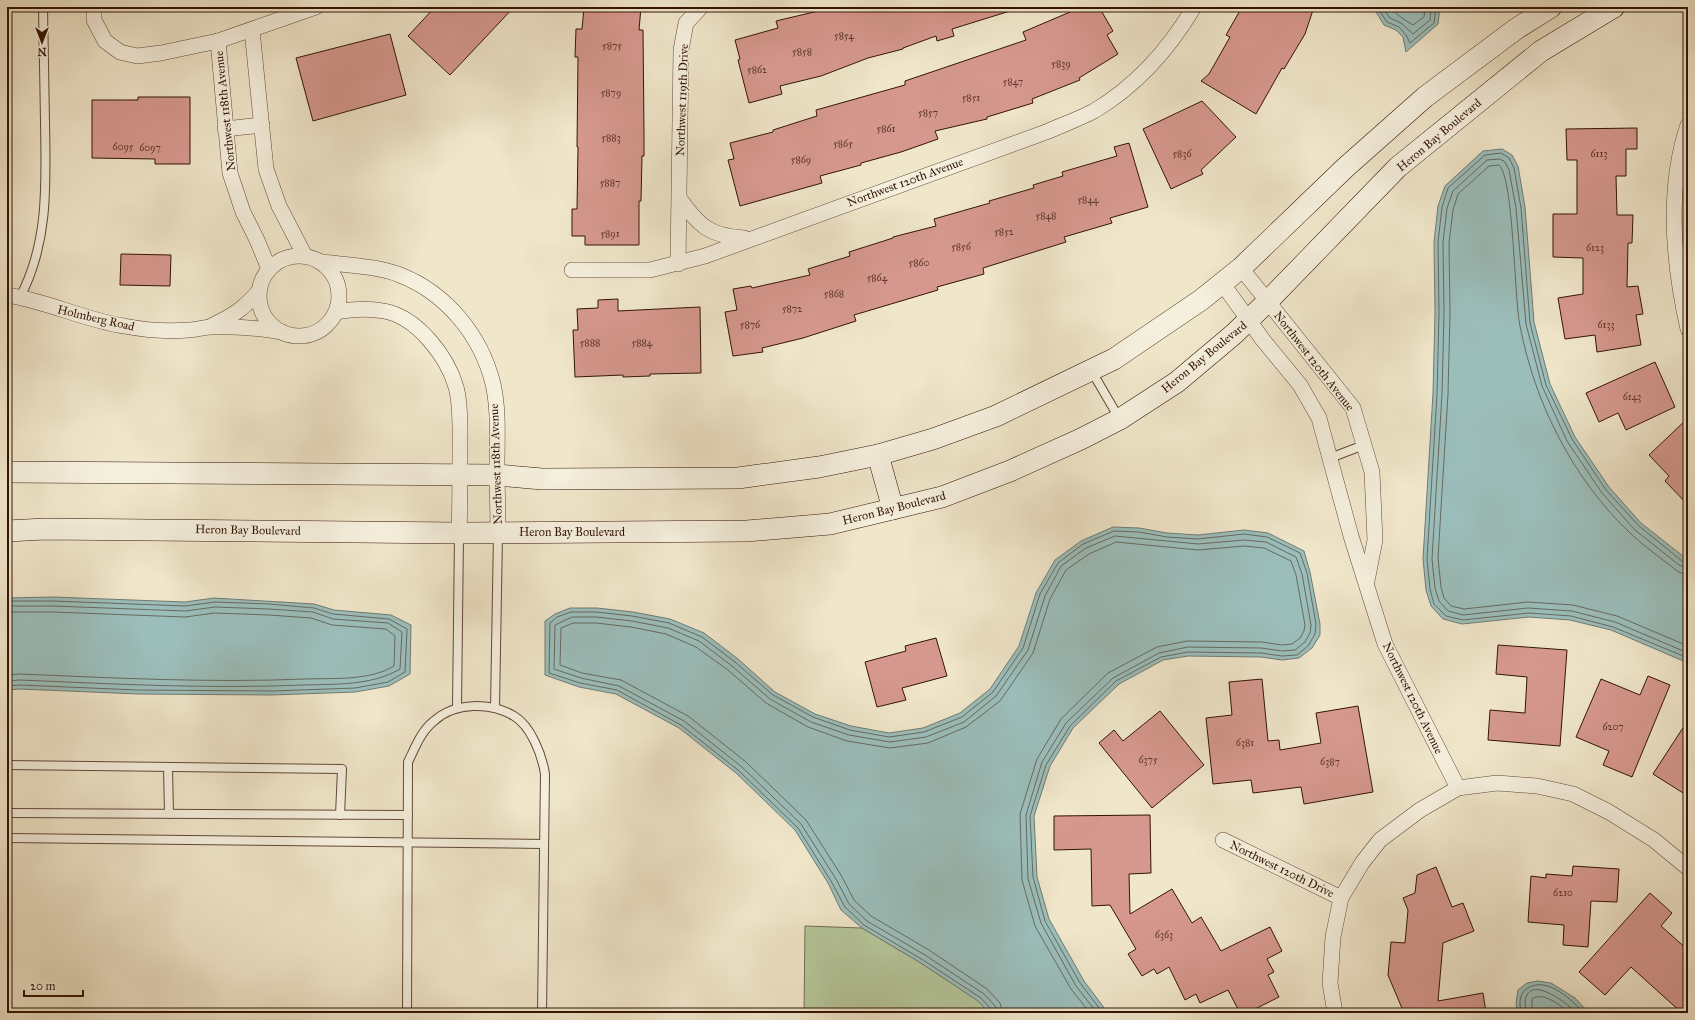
<svg xmlns="http://www.w3.org/2000/svg" width="1695" height="1020" font-family="'IM FELL Great Primer',serif">
<rect width="100%" height="100%" fill="#f0e6ca"/>
<filter id="stains"><feTurbulence type="fractalNoise" baseFrequency=".005" numOctaves="4"/><feColorMatrix values="0 0 0 0 .2 0 0 0 0 .09 0 0 0 0 .02 0 0 0 .5 -.17"/></filter>
<radialGradient id="worn" r=".72"><stop offset=".6" stop-color="#630" stop-opacity="0"/><stop offset="1" stop-color="#630" stop-opacity=".3"/></radialGradient>
<polygon fill="#b5c69a" stroke="#746d4f" points="805,926 862,928 921,963 979,1001 989,1013 804,1013"/>
<g fill="#9bbebb" stroke="#717a72">
<polygon points="1373,7 1440,7 1438,24 1406,52 1403,37 1396,30 1384,25"/>
<polygon points="1502,149 1512,155 1518,166 1525,207 1534,322 1550,384 1575,437 1609,487 1641,523 1688,560 1688,663 1611,630 1570,620 1529,617 1462,624 1443,619 1431,606 1426,590 1423,559 1433,393 1435,312 1434,242 1438,206 1445,186 1483,151"/>
<polygon points="1113,527 1139,528 1167,533 1198,535 1244,530 1268,533 1304,551 1310,572 1320,624 1320,635 1312,648 1299,658 1282,660 1261,657 1188,656 1163,660 1119,684 1073,728 1050,766 1034,816 1037,877 1049,919 1084,981 1108,1013 989,1013 978,1001 921,963 862,928 841,910 828,883 795,830 736,773 679,728 616,694 579,687 545,675 545,621 555,614 570,608 597,608 633,612 670,619 704,633 738,659 775,692 815,714 851,726 889,733 923,728 960,713 990,689 1019,646 1036,593 1055,560 1081,541"/>
<polygon points="53,597 185,602 214,598 314,604 334,610 391,615 411,625 410,674 389,686 355,692 272,695 138,694 20,689 7,690 7,598"/>
<polygon points="1538,981 1551,983 1575,998 1589,1013 1518,1013 1516,1004 1518,990 1527,983"/>
</g>
<g fill="none" stroke-linecap="round" stroke-linejoin="round">
<g stroke="#676960" stroke-width="1">
<polyline points="1377,7 1387,22 1399,27 1406,35 1410,43 1434,23 1436,7"/>
<polyline points="1382,7 1390,18 1401,23 1413,34 1430,20 1431,7"/>
<path d="M1390,7C1394,13 1406,21 1413,25L1424,17L1425,7"/>
<polyline points="1688,563 1682,561 1639,526 1606,490 1572,439 1546,385 1530,323 1521,208 1514,168 1509,158 1501,153 1485,155 1448,188 1442,207 1438,242 1439,313 1437,394 1427,559 1430,589 1434,604 1446,616 1463,620 1529,613 1571,616 1613,627 1688,658"/>
<polyline points="1688,568 1679,565 1635,530 1602,493 1567,441 1542,386 1526,324 1516,208 1509,170 1505,162 1500,159 1487,160 1453,191 1447,208 1443,242 1444,313 1442,394 1432,559 1435,588 1439,601 1448,611 1463,615 1528,608 1572,611 1615,622 1688,653"/>
<path d="M1688,574L1681,573L1676,570C1661,558 1645,547 1631,534C1573,479 1535,404 1520,326C1514,298 1514,179 1499,165L1489,166L1458,194L1453,210L1449,243L1450,313L1448,394L1438,558L1441,587L1444,598L1451,606L1464,609L1528,602L1573,605L1617,616L1688,646"/>
<polyline points="7,601 53,601 185,606 215,602 269,604 314,608 333,614 389,619 407,629 405,672 388,682 355,688 272,691 138,690 20,685 7,686"/>
<path d="M7,606H53L185,611L215,607L269,609L313,612L333,619L388,623L402,632L400,669C371,686 335,684 303,685C208,689 114,684 20,680L7,681"/>
<path d="M7,612H53L185,617L215,613L269,615L311,618L332,625L386,629L395,636L394,666C369,681 334,678 305,679C210,683 115,678 20,674L7,675"/>
<polyline points="992,1013 991,1009 981,998 923,960 864,925 845,907 831,881 798,828 738,770 681,725 617,690 580,683 549,673 550,623 557,617 571,612 596,612 632,616 669,623 702,637 735,662 773,695 813,717 850,730 889,737 924,732 962,717 993,692 1023,648 1040,594 1058,563 1083,544 1114,531 1139,532 1167,537 1198,539 1244,534 1267,537 1300,553 1307,573 1316,624 1315,634 1308,646 1297,655 1282,656 1261,653 1188,652 1161,657 1116,681 1070,726 1046,765 1030,816 1033,877 1045,921 1080,983 1103,1013"/>
<polyline points="997,1013 995,1006 984,994 925,955 867,921 849,904 836,879 801,824 742,767 684,721 619,686 581,678 554,669 555,625 572,617 596,617 632,621 668,628 699,641 732,666 770,699 811,722 849,735 890,742 926,737 964,722 996,696 1028,650 1045,596 1061,566 1086,548 1115,536 1198,544 1244,540 1266,542 1296,557 1302,574 1311,625 1310,633 1305,642 1295,650 1282,651 1261,648 1188,647 1159,653 1113,678 1066,723 1042,762 1026,815 1028,879 1041,923 1076,986 1097,1013"/>
<polyline points="1003,1013 1000,1003 987,989 929,950 871,916 854,900 841,875 806,820 746,762 688,716 621,680 582,673 560,665 561,628 573,623 596,623 631,627 666,634 696,647 728,670 766,703 808,727 847,741 890,748 928,743 966,727 1000,701 1033,653 1050,599 1066,570 1089,554 1116,542 1198,550 1244,546 1264,548 1291,561 1296,575 1305,625 1304,631 1300,638 1292,644 1282,645 1262,642 1187,641 1157,647 1108,673 1061,719 1037,759 1020,814 1022,880 1035,926 1071,989 1090,1013"/>
<path d="M1521,1013C1521,1010 1520,1007 1520,1004C1520,997 1522,991 1528,988C1547,976 1572,1000 1584,1013"/>
<path d="M1526,1013C1526,1007 1524,1003 1526,997C1533,976 1569,1005 1577,1013"/>
<path d="M1532,1013V999C1542,991 1561,1005 1569,1013"/>
</g>
</g>
<g fill="#d6988e" stroke="#331404">
<polygon points="435,7 514,7 450,75 408,36"/>
<polygon points="584,7 641,7 639,30 643,30 644,134 644,156 642,156 641,201 639,201 639,245 585,245 585,236 572,236 572,209 577,209 578,147 577,147 578,57 575,57 576,29 582,29"/>
<polygon points="835,7 1010,7 1010,11 952,29 954,36 937,41 936,36 903,48 903,49 868,58 821,76 780,86 782,94 749,103 738,60 740,59 735,40 778,28 776,21"/>
<polygon points="1067,7 1099,7 1113,31 1107,35 1118,54 1079,78 1080,80 1032,99 1033,103 987,117 987,119 935,131 938,139 901,152 861,163 861,165 820,176 822,183 740,206 728,160 734,159 730,143 773,132 773,130 817,116 816,110 905,85 905,81 1026,40 1023,32 1070,12"/>
<polygon points="1242,7 1314,7 1305,34 1284,69 1282,68 1256,114 1201,81 1209,74 1230,37 1226,35"/>
<polygon points="390,34 406,95 313,121 296,58"/>
<polygon points="138,97 190,97 190,164 155,164 155,159 92,158 92,100 138,100"/>
<polygon points="1202,101 1236,137 1201,170 1203,174 1171,189 1143,129"/>
<polygon points="1637,128 1637,149 1626,149 1626,176 1616,176 1617,215 1633,215 1632,243 1628,243 1627,287 1638,286 1643,314 1636,315 1641,345 1597,352 1595,335 1565,339 1558,298 1583,294 1583,258 1553,257 1553,214 1577,214 1577,160 1567,160 1566,129"/>
<polygon points="1129,143 1148,207 1110,218 1112,223 1064,237 1066,242 983,268 984,274 937,287 938,290 854,315 856,321 803,338 762,348 763,352 733,356 725,312 737,310 733,289 751,286 752,288 810,275 808,269 850,256 849,252 893,238 893,237 936,226 934,219 990,203 989,201 1034,188 1033,185 1063,176 1062,172 1117,156 1114,147"/>
<polygon points="121,254 171,255 170,286 120,285"/>
<polygon points="618,299 618,311 700,307 701,373 650,374 650,376 623,377 623,375 575,377 573,330 578,330 577,309 598,308 598,300"/>
<polygon points="1655,362 1675,407 1626,430 1618,413 1599,422 1586,393"/>
<polygon points="1688,418 1688,505 1665,481 1669,476 1649,455"/>
<polygon points="936,638 947,676 902,688 906,700 877,707 865,662 906,651 905,646"/>
<polygon points="1498,645 1567,650 1560,746 1488,740 1490,710 1525,713 1527,677 1496,674"/>
<polygon points="1648,676 1670,685 1632,777 1603,765 1609,751 1576,737 1601,679 1640,695"/>
<polygon points="1262,679 1268,741 1279,740 1280,750 1321,743 1316,713 1358,706 1373,792 1304,804 1301,787 1253,793 1251,780 1213,784 1206,718 1232,715 1229,682"/>
<polygon points="1160,711 1204,765 1152,808 1099,743 1114,730 1123,741"/>
<polygon points="1688,720 1688,796 1653,774"/>
<polygon points="1150,815 1151,873 1129,874 1130,914 1172,889 1192,923 1201,917 1221,951 1270,927 1282,951 1267,959 1274,972 1268,975 1279,997 1247,1013 1240,1013 1228,990 1200,1003 1196,994 1185,1000 1169,967 1157,974 1154,969 1142,976 1128,954 1136,949 1110,905 1092,906 1091,849 1054,850 1054,816"/>
<polygon points="1573,866 1619,869 1617,902 1591,901 1588,947 1563,945 1564,925 1528,922 1531,876 1546,878 1546,874 1572,876"/>
<polygon points="1436,867 1452,907 1463,903 1474,931 1443,943 1438,1001 1483,993 1486,1013 1404,1013 1388,975 1391,942 1405,943 1408,910 1403,898 1415,893 1417,875"/>
<polygon points="1650,893 1672,913 1661,926 1688,950 1688,1013 1682,1013 1631,967 1605,995 1579,972"/>
</g>
<g fill="none" stroke-linecap="round" stroke-linejoin="round">
<defs>
<g id="lane">
<path d="M20,297C49,243 46,182 45,122C44,84 44,45 43,7"/>
<polyline points="1091,370 1119,418"/>
<polyline points="1330,458 1364,445"/>
<polyline points="457,708 459,534"/>
<polyline points="495,708 498,533"/>
<polyline points="7,765 342,769 340,815"/>
<polyline points="168,767 169,814"/>
<polyline points="7,813 408,815"/>
<polyline points="7,838 544,844"/>
<path d="M407,1013L408,762C415,748 421,731 434,721C455,702 490,702 514,716C531,726 542,755 545,774L542,1013"/>
</g>
<g id="street">
<polyline points="94,7 94,20 105,41 120,52 137,56 161,53 218,41 316,7"/>
<polyline points="252,30 266,169 279,206 305,256"/>
<polyline points="218,41 230,173 243,212 257,240 269,269"/>
<path d="M1688,125C1666,190 1673,263 1688,329"/>
<polyline points="225,129 262,125"/>
<path d="M680,199C699,226 710,236 744,238"/>
<circle cx="299" cy="296" r="40"/>
<path d="M322,262C346,265 378,266 400,275C446,293 481,335 493,384C499,410 497,439 497,466C497,488 498,510 498,533"/>
<polyline points="678,264 681,50 686,23 701,7"/>
<polyline points="1241,268 1353,408 1372,472 1375,540 1367,581"/>
<path d="M572,270H650L705,256L1046,132C1062,125 1079,119 1094,111C1136,86 1169,49 1194,7"/>
<polyline points="1222,283 1263,340 1300,385 1319,418 1351,536 1385,644 1458,788"/>
<path d="M7,295C47,301 84,320 124,326C145,330 167,332 188,330C196,330 204,327 212,327C236,326 258,328 282,332"/>
<path d="M336,312C351,309 368,308 384,311C417,317 447,356 456,387C461,404 460,430 460,448C460,476 460,505 459,533"/>
<path d="M213,325C234,315 243,309 259,291"/>
<polyline points="1223,840 1341,898"/>
<polyline points="1335,1013 1330,983 1333,937 1341,898 1362,863 1380,840 1420,810 1458,788 1497,783 1537,786 1573,794 1609,812 1654,840 1688,868"/>
</g>
<g id="secondary">
<polyline points="878,455 893,509"/>
<polyline points="7,472 497,475 542,479 738,478 819,467 878,455 933,439 996,416 1114,359 1201,300 1241,268 1346,167 1425,97 1516,29 1551,7"/>
<polyline points="7,531 45,529 459,533 747,531 830,524 942,497 1010,471 1081,439 1120,419 1177,382 1234,334 1267,302 1398,167 1541,51 1614,7"/>
</g>
</defs>
<use href="#lane" stroke="#624836" stroke-width="10"/>
<use href="#street" stroke="#624836" stroke-width="16"/>
<use href="#secondary" stroke="#331404" stroke-width="22"/>
<use href="#lane" stroke="#f5efdd" stroke-width="8"/>
<use href="#street" stroke="#f5efdd" stroke-width="15"/>
<use href="#secondary" stroke="#f5efdd" stroke-width="21"/>
</g>
<g text-anchor="middle" dominant-baseline="central" stroke-width="3" stroke-linejoin="round" paint-order="stroke">
<g font-size="10" fill="#5c3526">
<text x="844" y="36">5854</text>
<text x="612" y="46">5875</text>
<text x="802" y="52">5858</text>
<text x="1061" y="64">5839</text>
<text x="757" y="70">5862</text>
<text x="1013" y="82">5847</text>
<text x="611" y="93">5879</text>
<text x="971" y="98">5851</text>
<text x="928" y="113">5857</text>
<text x="886" y="129">5861</text>
<text x="611" y="138">5883</text>
<text x="843" y="144">5865</text>
<text x="123" y="147">6095</text>
<text x="150" y="148">6097</text>
<text x="1182" y="154">5836</text>
<text x="1599" y="154">6113</text>
<text x="801" y="160">5869</text>
<text x="610" y="183">5887</text>
<text x="1088" y="200">5844</text>
<text x="1046" y="216">5848</text>
<text x="1004" y="232">5852</text>
<text x="610" y="234">5891</text>
<text x="961" y="247">5856</text>
<text x="1595" y="248">6123</text>
<text x="919" y="263">5860</text>
<text x="877" y="278">5864</text>
<text x="834" y="294">5868</text>
<text x="792" y="309">5872</text>
<text x="750" y="325">5876</text>
<text x="1606" y="325">6133</text>
<text x="590" y="343">5888</text>
<text x="642" y="343">5884</text>
<text x="1632" y="397">6143</text>
<text x="1613" y="727">6207</text>
<text x="1245" y="743">6381</text>
<text x="1148" y="760">6375</text>
<text x="1330" y="762">6387</text>
<text x="1563" y="893">6210</text>
<text x="1164" y="935">6363</text>
</g>
<g font-size="12" fill="#331404" stroke="#f5efdd">
<text transform="translate(682 100) rotate(-88)">Northwest 119th Drive</text>
<text transform="translate(225 111) rotate(-96)">Northwest 118th Avenue</text>
<text transform="translate(1439 135) rotate(-40)">Heron Bay Boulevard</text>
<text transform="translate(905 182) rotate(-20)">Northwest 120th Avenue</text>
<text transform="translate(96 318) rotate(13)">Holmberg Road</text>
<text transform="translate(1204 357) rotate(-39)">Heron Bay Boulevard</text>
<text transform="translate(1314 361) rotate(52)">Northwest 120th Avenue</text>
<text transform="translate(496 464) rotate(-92)">Northwest 118th Avenue</text>
<text transform="translate(894 508) rotate(-14)">Heron Bay Boulevard</text>
<text transform="translate(248 530) rotate(1)">Heron Bay Boulevard</text>
<text x="572" y="532">Heron Bay Boulevard</text>
<text transform="translate(1413 698) rotate(64)">Northwest 120th Avenue</text>
<text transform="translate(1282 869) rotate(26)">Northwest 120th Drive</text>
</g>
</g>
<rect width="1695" height="1020" fill="none" stroke="#f0e6ca" stroke-width="24"/>
<rect x="8" y="8" width="1679" height="1004" fill="none" stroke="#331404" stroke-width="2"/>
<rect x="12" y="12" width="1671" height="996" fill="none" stroke="#331404"/>
<g transform="translate(42 42) rotate(180)" stroke="#f5efdd" stroke-width="3" paint-order="stroke">
<path d="M0-3L7 15L0 10L-7 15Z" fill="#331404"/>
<text y="-6" font-size="11" font-weight="bold" text-anchor="middle" fill="#331404">N</text>
</g>
<path d="M24 990v6h59v-6" fill="none" stroke="#331404" stroke-width="2"/>
<text x="30" y="990" font-size="12" fill="#331404" stroke="#f5efdd" stroke-width="3" paint-order="stroke">20 m</text>
<rect width="100%" height="100%" filter="url(#stains)"/>
<rect width="100%" height="100%" fill="url(#worn)"/>
</svg>
